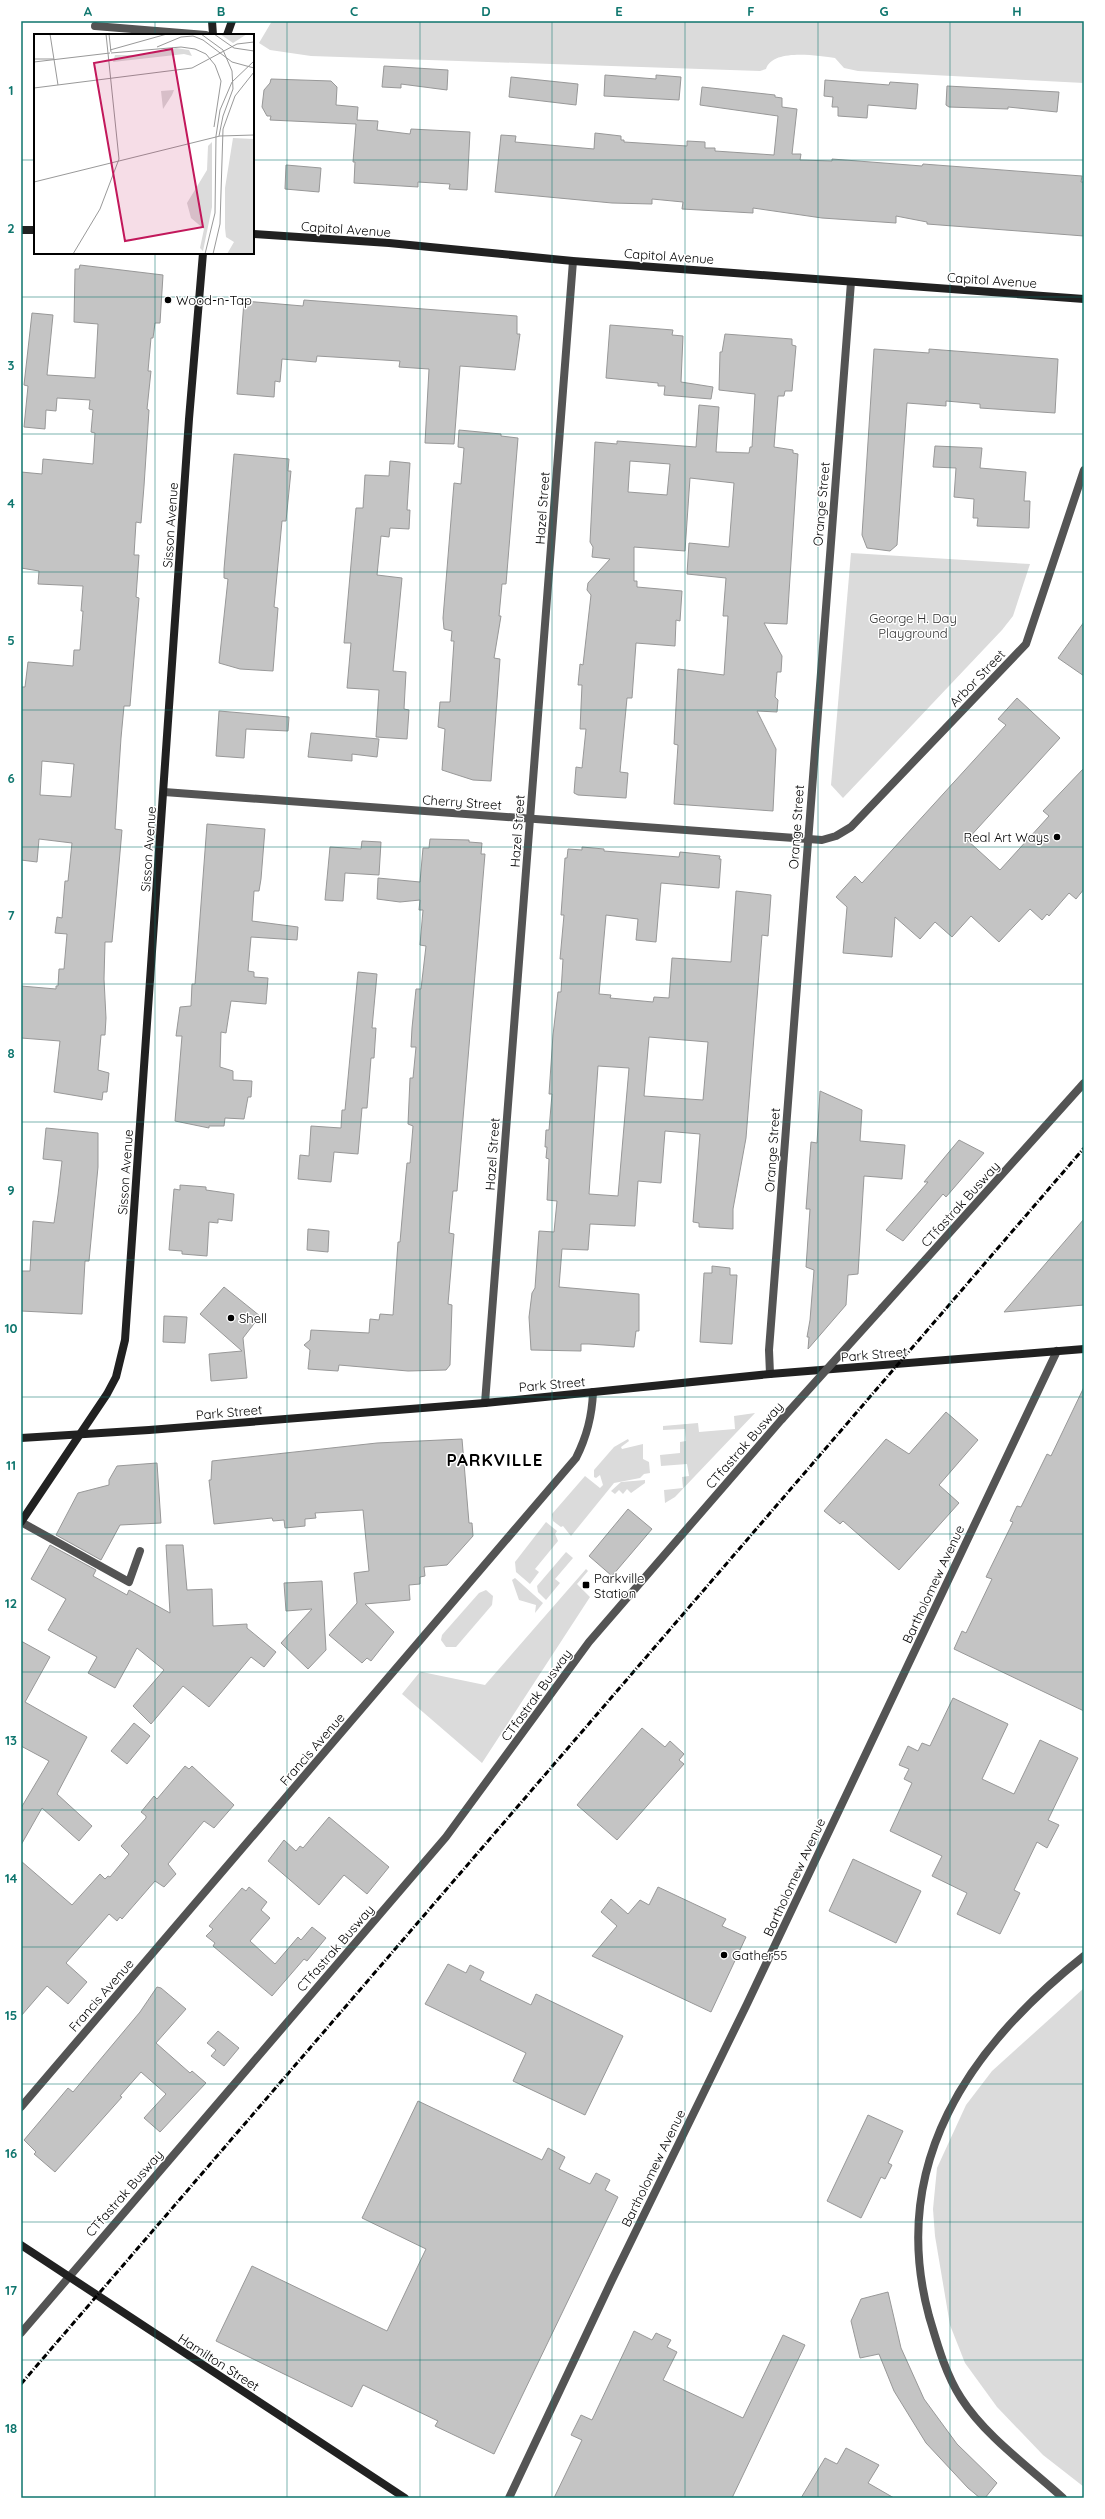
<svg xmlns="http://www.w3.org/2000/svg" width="1105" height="2519" font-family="Quicksand,sans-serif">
<rect width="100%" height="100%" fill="#fff"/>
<g fill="#dbdbdb">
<path d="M272,21H1084V83L858,71L844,68L835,58C818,56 773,48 766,69L760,71L311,56L270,50L259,43Z"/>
<polygon points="851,553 1030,564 1013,616 1002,630 843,798 831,785"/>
<polygon points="755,1413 675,1497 665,1503 664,1490 683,1488 682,1477 689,1476 687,1464 661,1466 660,1455 680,1453 680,1442 686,1441 685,1429 663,1430 663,1426 698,1423 699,1432 735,1429 734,1416"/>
<polygon points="628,1439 629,1441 621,1447 622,1449 643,1444 643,1459 649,1462 650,1473 644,1474 640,1478 614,1483 571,1536 563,1526 561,1527 553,1521 552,1514 585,1476 600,1488 603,1485 600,1475 596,1478 594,1477 594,1470 614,1447"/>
<polygon points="645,1480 645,1483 631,1493 627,1489 623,1494 619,1490 615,1494 611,1491 621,1482"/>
<polygon points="546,1522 557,1531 555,1534 558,1541 535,1569 539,1572 530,1584 516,1572 515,1562"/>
<polygon points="566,1552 573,1558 555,1579 560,1583 546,1600 538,1592 537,1586"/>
<polygon points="586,1569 588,1571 577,1584 590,1597 482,1763 402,1694 419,1673 422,1672 485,1685"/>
<polygon points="515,1578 543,1603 535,1613 536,1605 519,1600 512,1580"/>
<polygon points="486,1590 493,1596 492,1605 456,1647 446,1647 441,1640 442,1635 479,1593"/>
<polygon points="1084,1988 1084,2487 1043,2455 997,2407 965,2363 950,2325 935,2236 933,2209 937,2168 966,2105 992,2071"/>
</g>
<g fill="#c4c4c4" stroke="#989898" fill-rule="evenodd">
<polygon points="384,66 448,70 447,90 401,84 401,88 382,87"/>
<polygon points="605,75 656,79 656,75 681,77 679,100 604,96"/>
<polygon points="511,77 578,84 576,105 509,97"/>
<polygon points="271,79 331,81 337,87 336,105 358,107 357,120 378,121 377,130 410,134 411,129 470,132 467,190 449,189 450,184 418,182 418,187 354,183 355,162 353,162 356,124 270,120 271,116 267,116 262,107 264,90 270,83"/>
<polygon points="825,80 889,85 890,82 918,84 916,109 868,105 867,118 838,116 838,107 832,107 833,97 824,96"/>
<polygon points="947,86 1059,92 1057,112 1008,107 1008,109 949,107 946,105"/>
<polygon points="702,87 775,95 775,97 782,98 782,107 797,109 792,154 801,154 800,160 832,161 832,159 922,166 923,164 1082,176 1081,182 1084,182 1084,236 927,224 927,222 896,216 896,223 822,218 753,208 753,213 682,209 683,202 652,199 652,204 612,203 495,192 501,135 516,136 515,142 594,149 595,133 621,136 621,140 624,140 624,142 687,146 687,141 705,142 705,148 715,148 715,151 774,155 778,116 700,105"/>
<polygon points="286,165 321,168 319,192 285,189"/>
<path d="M80,265L163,275L160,323H155L153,338H151L148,371H151L147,409L149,410L144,486L141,523L136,522L134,555H139L136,597L139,598L130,706H124L121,738L115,829L122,830L116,898L112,942H105L104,979L106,1018L105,1035H101L98,1070L109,1073L107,1092H103L102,1100L54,1092L60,1041L21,1038V986L56,989V986H58L59,969H64L67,934L55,933L57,917L62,918L65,881H68L72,843L39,839L37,862L21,860V687H25L28,662L73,666L74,650H80L83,611H81L83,586L38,584L39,571L21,568V472L42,474L43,459L93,464L95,433L91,432L93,410L89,409L90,400L57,398L56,411L46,410L45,429L24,427L28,386L24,385L32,313L53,315L47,375L95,378L98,324L74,322L75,269H79ZM42,761L74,764L71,797L40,795Z"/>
<polygon points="304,300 517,316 517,334 520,334 515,370 460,366 454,444 425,443 429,369 399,367 400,361 317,356 316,362 282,359 280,382 275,381 274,397 237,394 244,301 303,306"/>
<polygon points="610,325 673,330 672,335 683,336 681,382 713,387 711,399 664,395 665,386 658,386 658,383 606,378"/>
<path d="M725,334L792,339V345L796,346L792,391H785L784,396H778L774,447L793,450V453L798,454L787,624L764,623L782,656L781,672H777L775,697L778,700L777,712L757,711L776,749L773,811L674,804L678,745L674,744L678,669L724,675L728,616H723L726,578L687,574L689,543L729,547L734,483L690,478L685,551L634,547V581H637V587L682,591L680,621L676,620L675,646L636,643L632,698H627L620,772L628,773L626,798L578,795L574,793L576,767L582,768L586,729H580L582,685H578L580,664L583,665L591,595L587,590L588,583L610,559L592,557L593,547L590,542L595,442L617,444V441L696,447L699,405L719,407L716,452L749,453L750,447H752L755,394L719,390L720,352H722ZM630,461L670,464L667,495L628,492Z"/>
<polygon points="874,349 929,353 929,349 1058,359 1055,413 980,408 980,404 946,401 946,406 907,403 897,545 890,551 867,548 862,535"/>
<polygon points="459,430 501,434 501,436 518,438 506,584 502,584 499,616 501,616 494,658 500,659 491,781 473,780 442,770 445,729 438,727 440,702 450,702 454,641 451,641 452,631 444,629 443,618 454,483 461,484 464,448 458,447"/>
<polygon points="935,446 982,448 980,468 1026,472 1024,501 1030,501 1029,528 977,526 978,518 973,518 974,499 954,497 956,468 933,467"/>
<polygon points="234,454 289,459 288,471 291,471 286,521 282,521 274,607 278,608 273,671 240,669 219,663 228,579 224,578 224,569"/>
<polygon points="390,461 410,463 407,510 410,510 409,529 390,528 389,537 381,536 377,575 402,578 393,671 406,672 404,709 409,710 407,739 376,737 379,690 347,688 351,643 344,643 356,508 363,508 365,475 389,476"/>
<polygon points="1084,622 1084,676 1058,658"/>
<polygon points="1017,698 1060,738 967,840 1000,870 1049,816 1043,811 1084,768 1084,889 1076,899 1069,893 1049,916 1047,914 1042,920 1030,909 999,942 971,916 952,937 935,922 920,939 895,917 892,957 843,953 847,907 836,897 855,876 862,883 1006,725 998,719"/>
<polygon points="219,711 289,717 288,731 246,729 244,758 216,756"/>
<polygon points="311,733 379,739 377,757 352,754 352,761 308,757"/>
<polygon points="207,824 265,829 261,879 259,891 254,891 252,921 298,927 297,940 251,937 248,971 254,972 254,977 268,978 266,1004 231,1001 226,1033 221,1032 220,1067 233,1071 233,1080 252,1081 251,1097 248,1097 244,1119 225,1118 224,1126 209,1126 209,1128 175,1121 182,1036 176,1036 180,1007 191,1006 192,984 195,984"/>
<polygon points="430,839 469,840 469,842 482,843 481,854 485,854 457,1191 453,1191 449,1233 454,1234 448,1304 452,1305 450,1365 446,1370 408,1371 339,1365 338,1371 308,1369 310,1350 304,1345 310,1340 311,1330 369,1333 370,1319 379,1320 380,1314 393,1315 398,1242 400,1242 406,1173 407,1163 410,1163 413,1126 408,1124 410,1078 413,1078 416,1047 411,1047 412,1028 416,989 421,989 426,946 420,945 423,910 419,910 420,900 400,902 377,899 378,878 420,882 423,848 429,848"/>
<polygon points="362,841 381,842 379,875 345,873 343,901 325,900 330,847 361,849"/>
<path d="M582,847L604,849V851L679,857L680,852L720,856L719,859H721L719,888L661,883L656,942L636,940L638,919L606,915L599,994L611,995L610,998L653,1002L654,997L669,998L672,958L731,962L736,891L771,895L768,936L762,935L746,1138L733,1209V1229L699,1227V1223L693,1222L700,1134L665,1131L661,1183L638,1181L635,1226L590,1224L588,1250L562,1249L559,1287L639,1294V1331H636L634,1347L589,1344H581V1351L531,1350L529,1317L532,1293L535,1288L539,1231L554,1232L557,1201L547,1200L549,1159L546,1158L547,1147H545L546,1130H549L552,1094H549L553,1035L558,992H561L563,959H560L564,915H561L565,858H567L568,849L582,850ZM649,1037L708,1042L703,1100L644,1096ZM598,1066L629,1068L618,1196L589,1194Z"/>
<polygon points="358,972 377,974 372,1028 376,1028 374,1058 371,1058 367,1108 362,1108 358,1154 334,1152 331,1182 298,1179 300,1155 309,1156 311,1126 341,1128 342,1110 345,1110"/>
<polygon points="820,1091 862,1110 860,1141 905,1145 902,1179 864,1176 858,1274 848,1275 846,1305 808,1349 809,1337 807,1337 810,1320 814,1270 806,1267 810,1209 806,1209 811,1142 817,1143"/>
<polygon points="46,1128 98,1133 98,1167 89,1261 85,1261 82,1314 21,1311 21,1271 30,1271 33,1221 54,1223 58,1195 62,1161 43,1159"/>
<polygon points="959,1140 984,1153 946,1197 943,1194 903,1241 886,1230 928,1182 924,1182"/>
<polygon points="180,1185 206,1187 206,1190 234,1194 232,1221 218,1219 218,1223 209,1222 207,1256 182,1254 182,1251 169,1250 174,1189 180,1190"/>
<polygon points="1084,1219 1084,1305 1004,1312"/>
<polygon points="308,1229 329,1231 328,1252 307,1250"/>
<polygon points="712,1266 730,1268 730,1275 737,1275 732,1344 700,1342 704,1273 712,1273"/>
<polygon points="224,1287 260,1316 243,1338 247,1378 211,1381 209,1354 242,1351 200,1314"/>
<polygon points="164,1316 187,1317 185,1343 163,1342"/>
<polygon points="1084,1387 1084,1711 954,1649 962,1631 966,1633 992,1579 986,1577 1013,1522 1010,1521 1017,1506 1021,1507 1047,1454 1051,1456"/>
<polygon points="946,1412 978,1440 939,1485 959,1503 899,1570 843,1521 840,1524 824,1511 886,1439 909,1454"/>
<polygon points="462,1439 469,1523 472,1523 473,1536 447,1565 424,1567 425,1576 420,1577 420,1584 409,1585 410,1600 365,1604 394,1632 371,1661 367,1658 362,1663 329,1635 357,1603 354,1573 369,1571 363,1510 315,1513 316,1518 305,1519 305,1526 285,1528 284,1520 273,1521 272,1518 214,1524 209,1480 211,1480 212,1461 377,1443"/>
<polygon points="157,1463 161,1523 120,1525 101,1560 56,1535 78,1493 109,1485 109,1480 117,1466"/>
<polygon points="628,1509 652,1529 612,1576 589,1556"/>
<polygon points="50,1545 96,1570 93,1576 127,1595 129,1590 170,1613 166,1545 183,1545 187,1590 212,1589 213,1626 247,1624 247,1628 276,1652 264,1667 251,1657 209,1707 183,1686 151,1724 133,1706 164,1670 137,1648 115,1688 88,1673 97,1657 48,1630 66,1599 31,1579"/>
<polygon points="322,1581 326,1650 308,1669 281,1643 312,1609 286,1611 284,1583"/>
<polygon points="21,1641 50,1657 25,1702 87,1737 57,1794 92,1826 79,1841 42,1808 21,1845 21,1808 49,1761 21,1746"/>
<polygon points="953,1698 1008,1724 982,1779 1014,1794 1040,1740 1078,1758 1048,1820 1059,1825 1047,1848 1037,1842 1014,1890 1020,1893 1000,1934 957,1914 967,1893 932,1876 942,1856 890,1831 912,1783 904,1779 909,1769 899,1765 908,1746 918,1751 922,1743 930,1746"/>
<polygon points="134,1723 150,1736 127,1764 111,1751"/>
<polygon points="642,1728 665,1747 670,1741 684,1754 679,1760 684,1764 617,1840 577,1805"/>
<polygon points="185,1766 189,1769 192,1766 234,1805 214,1828 204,1821 168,1864 176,1874 164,1887 155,1881 122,1919 120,1917 117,1921 109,1914 66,1963 87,1982 68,2004 47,1986 21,2016 21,1861 72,1905 100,1874 105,1879 108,1876 110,1877 129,1854 121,1846 146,1818 146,1816 141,1812 154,1796 157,1799"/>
<polygon points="329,1817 389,1867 367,1894 344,1875 319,1905 268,1861 284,1840 296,1851 300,1846 303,1848"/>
<polygon points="853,1859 921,1891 896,1943 829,1911"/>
<polygon points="249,1887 267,1902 261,1910 270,1918 250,1941 275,1964 298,1937 301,1940 312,1927 326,1938 307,1961 304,1959 272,1996 213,1946 215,1943 206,1936 213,1929 209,1926 242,1888 246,1891"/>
<polygon points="658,1887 726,1919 722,1926 746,1937 711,2012 592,1956 617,1926 601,1912 611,1899 628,1914 640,1900 649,1905"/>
<polygon points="448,1964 466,1973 470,1965 484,1972 480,1980 531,2005 536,1994 623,2036 585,2115 513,2081 526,2053 425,2004"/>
<polygon points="157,1987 161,1988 186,2009 156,2043 190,2073 192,2071 206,2083 160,2132 144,2118 166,2094 141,2072 120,2096 122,2097 55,2172 34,2154 36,2152 24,2140 68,2088 73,2092 140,2012"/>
<polygon points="218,2031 239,2048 224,2066 211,2056 216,2050 207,2043"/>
<polygon points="418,2101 542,2160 548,2148 565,2157 559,2169 590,2184 596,2173 610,2180 605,2190 618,2197 494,2454 435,2426 438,2421 363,2385 352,2407 216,2341 252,2266 387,2331 426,2249 362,2218"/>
<polygon points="868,2115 903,2131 888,2163 892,2165 885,2179 881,2177 861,2218 827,2201"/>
<polygon points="888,2292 901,2348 924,2399 957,2444 997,2483 985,2498 980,2498 968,2488 926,2443 894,2391 879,2354 860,2358 851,2321 861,2299"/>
<polygon points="634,2331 652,2340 656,2333 671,2340 667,2347 677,2352 663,2380 743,2418 783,2335 805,2345 732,2498 554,2498 582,2440 571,2435 581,2415 592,2420"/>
<polygon points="846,2448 879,2465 868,2483 894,2498 801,2498 825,2458 837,2464"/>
</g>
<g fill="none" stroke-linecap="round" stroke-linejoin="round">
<g stroke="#545454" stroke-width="8">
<polyline points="95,26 206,35"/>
<polyline points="882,1308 1084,1083"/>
<polyline points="21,1522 129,1582 140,1551"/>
<polyline points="21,2333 446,1837 589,1642 782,1419"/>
</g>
<g stroke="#545454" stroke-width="8">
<polyline points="164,792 822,840 836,836 851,827 1026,644 1084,470"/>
<polyline points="770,1374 769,1350 851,282"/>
<polyline points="485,1403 573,261"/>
<path d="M21,2107L576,1458C587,1436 592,1417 593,1392"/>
<polyline points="509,2498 612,2280 747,2004 1057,1351"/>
<path d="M1063,2498C1029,2467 986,2437 961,2398C945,2373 937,2343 929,2316C888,2164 969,2047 1084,1956"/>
</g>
<g stroke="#212121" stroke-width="8">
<polyline points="212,21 213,35"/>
<polyline points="227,35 232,21"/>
<polyline points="21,230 35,230"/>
<polyline points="253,234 389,243 573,261 1084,299"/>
<polyline points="21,1438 149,1430 485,1403 770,1374 1084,1349"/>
<polyline points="21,1522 107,1394 116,1377 125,1340 189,419 203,253"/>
<polyline points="21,2245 405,2498"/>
</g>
<polyline stroke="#000" stroke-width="3" stroke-dasharray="6 2 1 2" stroke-linecap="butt" points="21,2384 1084,1148"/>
<polyline stroke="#545454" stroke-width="8" points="782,1419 882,1308"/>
</g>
<path fill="none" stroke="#0f766e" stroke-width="1" stroke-opacity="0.55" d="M155,21V35M287,21V2498M420,21V2498M552,21V2498M685,21V2498M818,21V2498M950,21V2498M21,160H35M253,160H1084M155,253V2498M21,297H1084M21,434H1084M21,572H1084M21,710H1084M21,847H1084M21,984H1084M21,1122H1084M21,1260H1084M21,1397H1084M21,1534H1084M21,1672H1084M21,1810H1084M21,1947H1084M21,2084H1084M21,2222H1084M21,2360H1084"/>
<g fill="#000" stroke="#fff" stroke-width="1.5">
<circle cx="168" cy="300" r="4"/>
<circle cx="1057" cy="837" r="4"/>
<circle cx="231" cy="1318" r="4"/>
<rect x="582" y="1581" width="8" height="8" rx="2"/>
<circle cx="724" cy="1955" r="4"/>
</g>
<g text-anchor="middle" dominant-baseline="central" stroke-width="3" stroke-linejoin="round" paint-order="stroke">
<g font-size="13" fill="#000" stroke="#fff">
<text transform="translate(346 229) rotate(4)">Capitol Avenue</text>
<text transform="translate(669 256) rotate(4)">Capitol Avenue</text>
<text transform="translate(992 280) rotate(4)">Capitol Avenue</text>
<text transform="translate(821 504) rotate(-85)">Orange Street</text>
<text transform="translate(542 508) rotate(-86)">Hazel Street</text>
<text transform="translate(170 525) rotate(-86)">Sisson Avenue</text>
<text transform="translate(977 678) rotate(-46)">Arbor Street</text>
<text transform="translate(462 802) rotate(4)">Cherry Street</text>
<text transform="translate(796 827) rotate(-86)">Orange Street</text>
<text transform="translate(517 831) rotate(-86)">Hazel Street</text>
<text transform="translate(148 849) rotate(-86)">Sisson Avenue</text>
<text transform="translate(772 1150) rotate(-86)">Orange Street</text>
<text transform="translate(492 1154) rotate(-86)">Hazel Street</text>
<text transform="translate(125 1172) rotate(-86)">Sisson Avenue</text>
<text transform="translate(960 1204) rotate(-48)">CTfastrak Busway</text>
<text transform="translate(874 1354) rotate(-5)">Park Street</text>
<text transform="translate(552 1384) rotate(-5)">Park Street</text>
<text transform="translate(229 1412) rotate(-5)">Park Street</text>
<text transform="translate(744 1445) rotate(-49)">CTfastrak Busway</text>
<text transform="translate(933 1584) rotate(-65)">Bartholomew Avenue</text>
<text transform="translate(536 1695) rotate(-54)">CTfastrak Busway</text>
<text transform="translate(312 1749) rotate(-49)">Francis Avenue</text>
<text transform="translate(794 1877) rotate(-65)">Bartholomew Avenue</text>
<text transform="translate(335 1948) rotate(-49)">CTfastrak Busway</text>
<text transform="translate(101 1995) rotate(-49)">Francis Avenue</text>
<text transform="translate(653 2168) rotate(-64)">Bartholomew Avenue</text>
<text transform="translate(124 2193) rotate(-49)">CTfastrak Busway</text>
<text transform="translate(219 2362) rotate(33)">Hamilton Street</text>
</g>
<g font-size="13" fill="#000" stroke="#fff" text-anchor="start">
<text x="176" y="300">Wood-n-Tap</text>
<text x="1049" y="837" text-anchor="end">Real Art Ways</text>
<text x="239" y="1318">Shell</text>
<text x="594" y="1578">Parkville<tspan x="594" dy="15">Station</tspan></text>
<text x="732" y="1955">Gather55</text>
</g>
<g font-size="13" fill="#323232" stroke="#fff">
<text x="913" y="618">George H. Day<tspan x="913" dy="15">Playground</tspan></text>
</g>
<g font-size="17" font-weight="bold" letter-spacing="1" fill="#000" stroke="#fff">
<text x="495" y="1459">PARKVILLE</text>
</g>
</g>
<g transform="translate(34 34)">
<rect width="220" height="220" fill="#fff"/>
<path d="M186,0H213L199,9ZM142,14L155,16L158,22L150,20L79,28L81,21H110ZM140,56L138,61L129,75L127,57ZM199,104L220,105V220H193L200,208L192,203L191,194V154ZM178,108V173L169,217L166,214L170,195L157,184L153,169L173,136L174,112Z" fill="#dbdbdb"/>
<path fill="none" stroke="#999" stroke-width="1" d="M16,0L24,51M75,0L77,18M167,0L189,16L198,37L199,55L189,82L185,102M180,0L200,14L220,17M123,13L147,3L159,2L169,6L198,28L220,34M76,16L133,0M77,19L147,13L161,15L172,20L181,31L187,47L180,93M0,25H20M0,28L76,19M0,54L158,34L203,10L220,8M0,148L186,102L220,101M39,220L66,175L85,125L72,0M171,220L181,179L182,102L186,76L198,48L220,27M179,220L186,190L189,95L201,62L220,38"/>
<path fill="#c2185b" fill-opacity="0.15" stroke="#c2185b" stroke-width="2" d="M138,15L169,193L91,207L60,29Z"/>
<rect width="220" height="220" fill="none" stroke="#000" stroke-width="2"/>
</g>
<rect width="1105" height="2519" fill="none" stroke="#ffffff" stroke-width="44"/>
<rect x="22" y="22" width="1061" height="2475" fill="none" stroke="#0f766e" stroke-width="1.5"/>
<g font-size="13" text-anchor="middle" font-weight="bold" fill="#0f766e">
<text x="88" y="16">A</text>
<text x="221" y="16">B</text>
<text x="354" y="16">C</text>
<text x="486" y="16">D</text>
<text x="619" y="16">E</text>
<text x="751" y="16">F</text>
<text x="884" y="16">G</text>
<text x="1017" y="16">H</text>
<text x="11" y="95">1</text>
<text x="11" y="233">2</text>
<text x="11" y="370">3</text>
<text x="11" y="508">4</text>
<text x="11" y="645">5</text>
<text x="11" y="783">6</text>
<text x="11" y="920">7</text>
<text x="11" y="1058">8</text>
<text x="11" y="1195">9</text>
<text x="11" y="1333">10</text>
<text x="11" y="1470">11</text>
<text x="11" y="1608">12</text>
<text x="11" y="1745">13</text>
<text x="11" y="1883">14</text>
<text x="11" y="2020">15</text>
<text x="11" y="2158">16</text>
<text x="11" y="2295">17</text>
<text x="11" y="2433">18</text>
</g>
</svg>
